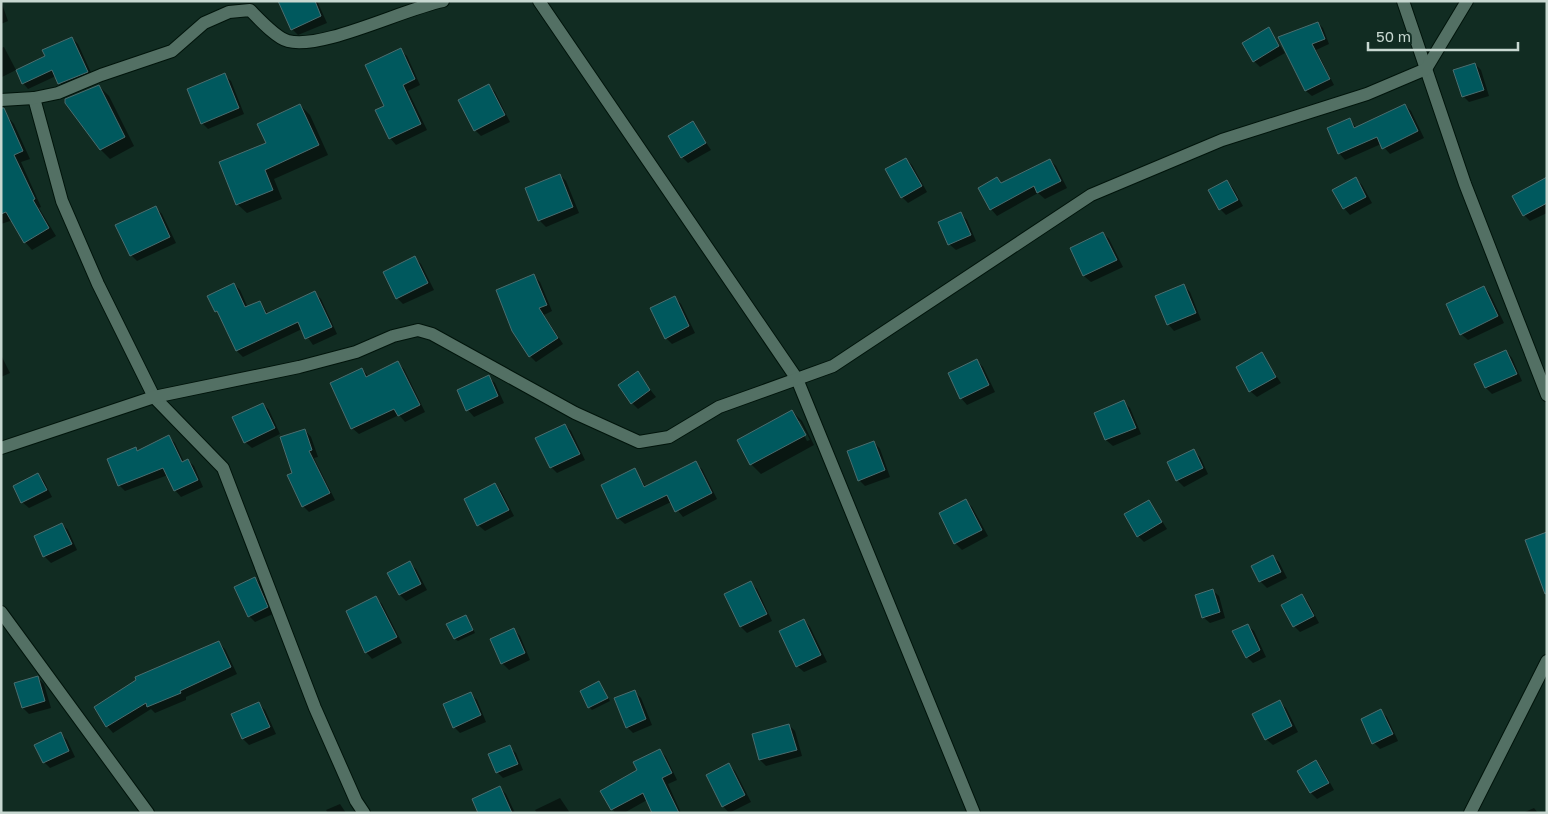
<svg xmlns="http://www.w3.org/2000/svg" width="1548" height="814" font-family="'Golos Text',sans-serif">
<rect width="100%" height="100%" fill="#112c22"/>
<g fill="#0007" fill-rule="evenodd">
<polygon points="1,1 8,21 1,24"/>
<polygon points="280,1 317,1 327,23 298,35 292,29"/>
<polygon points="1318,23 1323,28 1329,44 1316,50 1334,85 1312,96 1306,91 1280,37"/>
<polygon points="1269,29 1285,53 1260,67 1254,61"/>
<polygon points="72,38 78,44 93,77 65,89 56,76 28,89 23,83 47,57"/>
<polygon points="4,47 16,70 2,77 1,48"/>
<polygon points="400,50 407,56 420,85 408,91 427,130 396,145 390,138 386,107"/>
<polygon points="1475,64 1481,70 1489,96 1469,102 1463,96"/>
<polygon points="224,75 231,81 244,114 208,129 202,123"/>
<polygon points="99,86 109,96 134,146 110,159 101,150"/>
<polygon points="489,86 495,92 510,122 481,136 475,130"/>
<polygon points="300,105 310,115 328,155 274,179 282,199 247,213 237,204 268,143"/>
<polygon points="1405,105 1411,111 1424,138 1390,154 1381,144 1345,160 1339,153 1349,120 1357,128"/>
<polygon points="7,116 14,124 30,159 21,162 41,207 39,208 56,236 32,250 25,242 13,220 1,224 1,119"/>
<polygon points="693,123 711,150 688,163 682,157"/>
<polygon points="906,159 912,165 927,192 908,203 902,197"/>
<polygon points="1050,160 1056,166 1067,188 1045,199 1038,193 997,216 991,209 997,178 1002,183"/>
<polygon points="560,175 566,181 579,213 546,227 539,220"/>
<polygon points="1355,178 1362,185 1372,203 1350,215 1344,208"/>
<polygon points="1227,181 1233,188 1243,206 1226,215 1220,209"/>
<polygon points="1547,185 1547,213 1530,221 1524,215"/>
<polygon points="156,208 162,214 176,243 137,261 131,255"/>
<polygon points="961,214 967,220 976,241 956,250 949,244"/>
<polygon points="1103,233 1109,239 1123,267 1091,282 1084,276 1072,249"/>
<polygon points="415,258 421,264 434,290 403,304 397,298"/>
<polygon points="534,276 540,282 552,311 544,315 563,344 536,362 530,356"/>
<polygon points="234,284 240,290 248,308 260,302 268,314 315,293 321,299 337,334 313,345 302,329 243,357 237,351 209,296"/>
<polygon points="1184,286 1190,292 1201,320 1174,331 1168,324"/>
<polygon points="1484,287 1490,294 1504,323 1468,340 1461,334"/>
<polygon points="674,297 681,304 695,333 672,344 666,338"/>
<polygon points="1506,351 1512,358 1522,381 1492,394 1486,388 1476,365"/>
<polygon points="1262,354 1281,383 1257,397 1250,391"/>
<polygon points="1,355 10,373 1,377"/>
<polygon points="977,361 983,367 995,392 967,405 961,398"/>
<polygon points="398,363 404,369 425,412 405,422 399,415 359,434 352,428 362,369 369,377"/>
<polygon points="637,373 656,397 638,409 632,403"/>
<polygon points="488,377 495,383 504,403 474,417 468,410 458,391"/>
<polygon points="1124,402 1130,408 1141,434 1113,446 1106,440 1096,413"/>
<polygon points="263,404 269,410 280,434 252,448 245,442"/>
<path d="M792,411L802,421L814,445L761,474L751,464ZM797,421H800L810,440L807,441Z"/>
<polygon points="565,425 571,431 585,460 557,473 551,467"/>
<polygon points="305,430 311,437 318,457 314,458 335,500 309,512 303,506 293,474"/>
<polygon points="169,437 175,443 184,462 188,460 194,466 203,487 181,497 175,490 168,475 125,491 119,485 135,449 138,452"/>
<polygon points="874,442 880,449 890,477 865,486 859,480"/>
<polygon points="1193,451 1200,457 1208,474 1184,487 1177,480"/>
<polygon points="695,463 702,469 717,499 683,517 671,502 625,524 618,518 634,470 646,487"/>
<polygon points="38,474 44,481 52,497 29,508 22,502"/>
<polygon points="495,485 501,491 514,516 485,531 478,525"/>
<polygon points="966,501 972,507 988,536 962,550 955,543"/>
<polygon points="1149,501 1167,529 1144,542 1138,536"/>
<polygon points="62,524 68,530 77,550 51,563 44,556"/>
<polygon points="1272,556 1279,562 1287,578 1267,588 1260,581 1253,566"/>
<polygon points="409,563 416,569 427,590 406,601 400,595 389,573"/>
<polygon points="255,578 261,584 273,614 255,622 249,616"/>
<polygon points="751,583 757,589 772,621 747,633 741,627 726,595"/>
<polygon points="1212,590 1219,596 1225,618 1210,623 1203,617"/>
<polygon points="1302,596 1308,602 1319,623 1300,632 1294,626"/>
<polygon points="376,598 382,604 402,643 372,659 366,652 355,631"/>
<polygon points="468,619 475,633 458,641 455,639"/>
<polygon points="804,620 810,627 827,662 804,672 797,666"/>
<polygon points="1247,625 1254,631 1266,657 1253,663 1247,657"/>
<polygon points="514,630 520,636 530,660 509,670 502,663 491,640"/>
<polygon points="219,643 225,649 237,674 186,697 186,700 155,713 151,709 113,733 107,726 95,708"/>
<polygon points="38,678 44,684 51,708 29,714 23,708 16,684"/>
<polygon points="599,683 610,701 592,710 589,707"/>
<polygon points="634,691 641,698 652,725 633,733 627,727"/>
<polygon points="471,694 477,700 486,722 460,733 454,727"/>
<polygon points="1279,702 1286,708 1298,732 1273,745 1266,739"/>
<polygon points="259,704 265,710 276,734 249,745 243,739"/>
<polygon points="1381,711 1387,717 1398,741 1380,749 1374,743"/>
<polygon points="789,725 795,731 802,756 766,766 760,760"/>
<polygon points="61,734 67,740 75,757 50,768 44,762"/>
<polygon points="509,747 516,753 523,770 503,778 497,772"/>
<polygon points="660,750 666,757 677,780 668,784 681,813 653,813 647,800 624,813 615,813 602,792 639,771"/>
<polygon points="1316,762 1322,768 1334,790 1317,799 1311,793"/>
<polygon points="729,765 735,771 751,802 729,813 723,806"/>
<polygon points="500,788 506,794 515,813 479,813"/>
<polygon points="560,798 570,813 537,813 535,810"/>
<polygon points="340,804 346,813 328,813 326,810"/>
<polygon points="1534,808 1538,813 1523,813"/>
</g>
<g fill="#00595e" stroke="#4b6d6f">
<polygon points="278,1 315,1 321,16 291,30"/>
<polygon points="1318,22 1325,39 1312,44 1330,79 1305,91 1278,37"/>
<polygon points="1269,27 1279,46 1253,62 1242,43"/>
<polygon points="72,37 88,72 58,84 52,70 22,84 16,70 45,56 42,50"/>
<polygon points="401,48 415,79 403,85 421,124 389,139 375,110 384,106 365,65"/>
<polygon points="1475,63 1484,90 1462,97 1453,70"/>
<polygon points="225,73 239,108 201,124 187,89"/>
<polygon points="489,84 505,115 474,131 458,100"/>
<polygon points="99,85 125,137 100,150 65,103 65,99"/>
<polygon points="300,104 319,145 265,170 273,190 236,205 219,162 266,143 257,124"/>
<polygon points="1405,104 1418,131 1382,149 1377,137 1338,154 1327,128 1350,118 1354,128"/>
<polygon points="1,108 4,108 23,151 14,155 35,199 33,200 49,228 24,243 6,212 1,214"/>
<polygon points="693,121 706,143 681,158 668,136"/>
<polygon points="906,158 922,186 901,198 885,169"/>
<polygon points="1050,159 1061,181 1037,193 1034,186 990,210 978,188 997,177 1001,183"/>
<polygon points="560,174 573,207 538,221 525,188"/>
<polygon points="1356,177 1366,197 1343,209 1332,190"/>
<polygon points="1547,177 1547,203 1523,216 1512,196"/>
<polygon points="1227,180 1238,200 1219,210 1208,190"/>
<polygon points="156,206 170,237 130,256 115,225"/>
<polygon points="961,212 971,235 948,245 938,222"/>
<polygon points="1103,232 1117,260 1083,276 1070,248"/>
<polygon points="415,256 428,283 396,299 383,272"/>
<polygon points="534,274 547,305 539,308 558,338 529,357 512,331 496,290"/>
<polygon points="234,283 245,307 260,301 266,314 315,291 332,327 305,339 298,322 236,351 217,311 215,312 207,296"/>
<polygon points="1184,284 1196,313 1167,325 1155,296"/>
<polygon points="1484,286 1498,316 1460,335 1446,304"/>
<polygon points="675,296 689,326 665,339 650,308"/>
<polygon points="1506,350 1517,374 1485,388 1474,364"/>
<polygon points="1262,352 1276,377 1249,392 1236,367"/>
<polygon points="977,359 989,385 960,399 948,373"/>
<polygon points="398,361 420,405 398,416 394,409 351,429 330,383 362,368 366,377"/>
<polygon points="638,371 650,390 631,404 618,385"/>
<polygon points="489,375 498,396 466,411 457,390"/>
<polygon points="1124,400 1136,428 1105,440 1094,413"/>
<polygon points="263,403 275,428 244,443 232,417"/>
<polygon points="792,410 806,435 750,465 737,440"/>
<polygon points="565,424 580,454 550,468 535,438"/>
<polygon points="305,429 312,450 309,451 330,493 302,507 287,475 292,473 280,437"/>
<polygon points="169,435 182,462 188,459 198,480 174,491 163,468 118,486 107,459 136,447 137,451"/>
<polygon points="874,441 885,470 858,481 847,451"/>
<polygon points="1194,449 1203,468 1176,481 1167,462"/>
<polygon points="696,461 712,493 675,512 667,495 617,519 601,485 635,468 644,487"/>
<polygon points="38,473 47,490 21,503 13,486"/>
<polygon points="495,483 509,510 477,526 464,499"/>
<polygon points="966,499 982,530 954,544 939,513"/>
<polygon points="1149,500 1162,522 1137,537 1124,514"/>
<polygon points="62,523 72,544 43,557 34,536"/>
<polygon points="1547,532 1547,593 1545,594 1525,540"/>
<polygon points="1273,555 1281,572 1259,582 1251,566"/>
<polygon points="410,561 421,584 399,595 387,573"/>
<polygon points="255,577 268,607 248,617 234,587"/>
<polygon points="751,581 767,614 740,627 724,594"/>
<polygon points="1213,589 1220,612 1202,618 1195,595"/>
<polygon points="1302,594 1314,616 1293,627 1281,605"/>
<polygon points="376,596 397,637 365,653 346,611"/>
<polygon points="466,615 473,630 454,639 446,624"/>
<polygon points="804,619 821,655 796,667 779,631"/>
<polygon points="1248,624 1260,650 1246,658 1232,631"/>
<polygon points="514,628 525,653 501,664 490,639"/>
<polygon points="219,641 231,667 180,691 181,693 147,707 146,703 106,727 94,707 136,680 135,677"/>
<polygon points="38,676 45,701 22,708 14,683"/>
<polygon points="599,681 608,698 588,708 580,691"/>
<polygon points="635,690 646,719 626,728 614,698"/>
<polygon points="471,692 481,715 453,728 443,704"/>
<polygon points="1280,700 1292,726 1265,740 1252,714"/>
<polygon points="259,702 270,727 242,739 231,714"/>
<polygon points="1381,709 1393,734 1372,744 1361,719"/>
<polygon points="789,724 797,750 759,760 752,734"/>
<polygon points="61,732 69,751 43,763 34,745"/>
<polygon points="510,745 518,764 496,773 488,754"/>
<polygon points="660,749 672,773 662,778 679,813 652,813 643,793 611,810 600,791 637,770 633,762"/>
<polygon points="1316,760 1329,783 1310,793 1297,771"/>
<polygon points="729,763 745,795 722,807 706,775"/>
<polygon points="500,786 512,813 478,813 472,799"/>
</g>
<g fill="none" stroke-linecap="round" stroke-linejoin="round">
<defs>
<g id="minor">
<polyline points="539,1 797,379 974,813"/>
<polyline points="1403,1 1465,184 1547,395"/>
<polyline points="34,98 62,201 98,284 154,397 223,468 315,708 356,801 364,813"/>
<path d="M1,100L34,98L58,93L101,75L172,51L204,23L229,12L250,10C258,18 276,38 288,41C322,50 403,9 443,1"/>
<polyline points="1,448 154,397 299,367 356,352 393,336 418,330 432,334 575,413 639,442 669,437 719,407 833,366 1091,195 1222,140 1367,94 1426,69 1467,1"/>
<polyline points="1,612 148,813"/>
<polyline points="1470,813 1547,661"/>
</g>
</defs>
<use href="#minor" stroke="#00140b" stroke-width="14"/>
<use href="#minor" stroke="#537064" stroke-width="12"/>
</g>
<rect width="1548" height="814" fill="none" stroke="#c8d8d1" stroke-width="5"/>
<path d="M1368 42v8h150v-8" fill="none" stroke="#c8d8d1" stroke-width="2.5"/>
<text x="1376" y="42" font-size="15" fill="#c8d8d1" stroke="#112c22" stroke-width="4" paint-order="stroke">50 m</text>
</svg>
